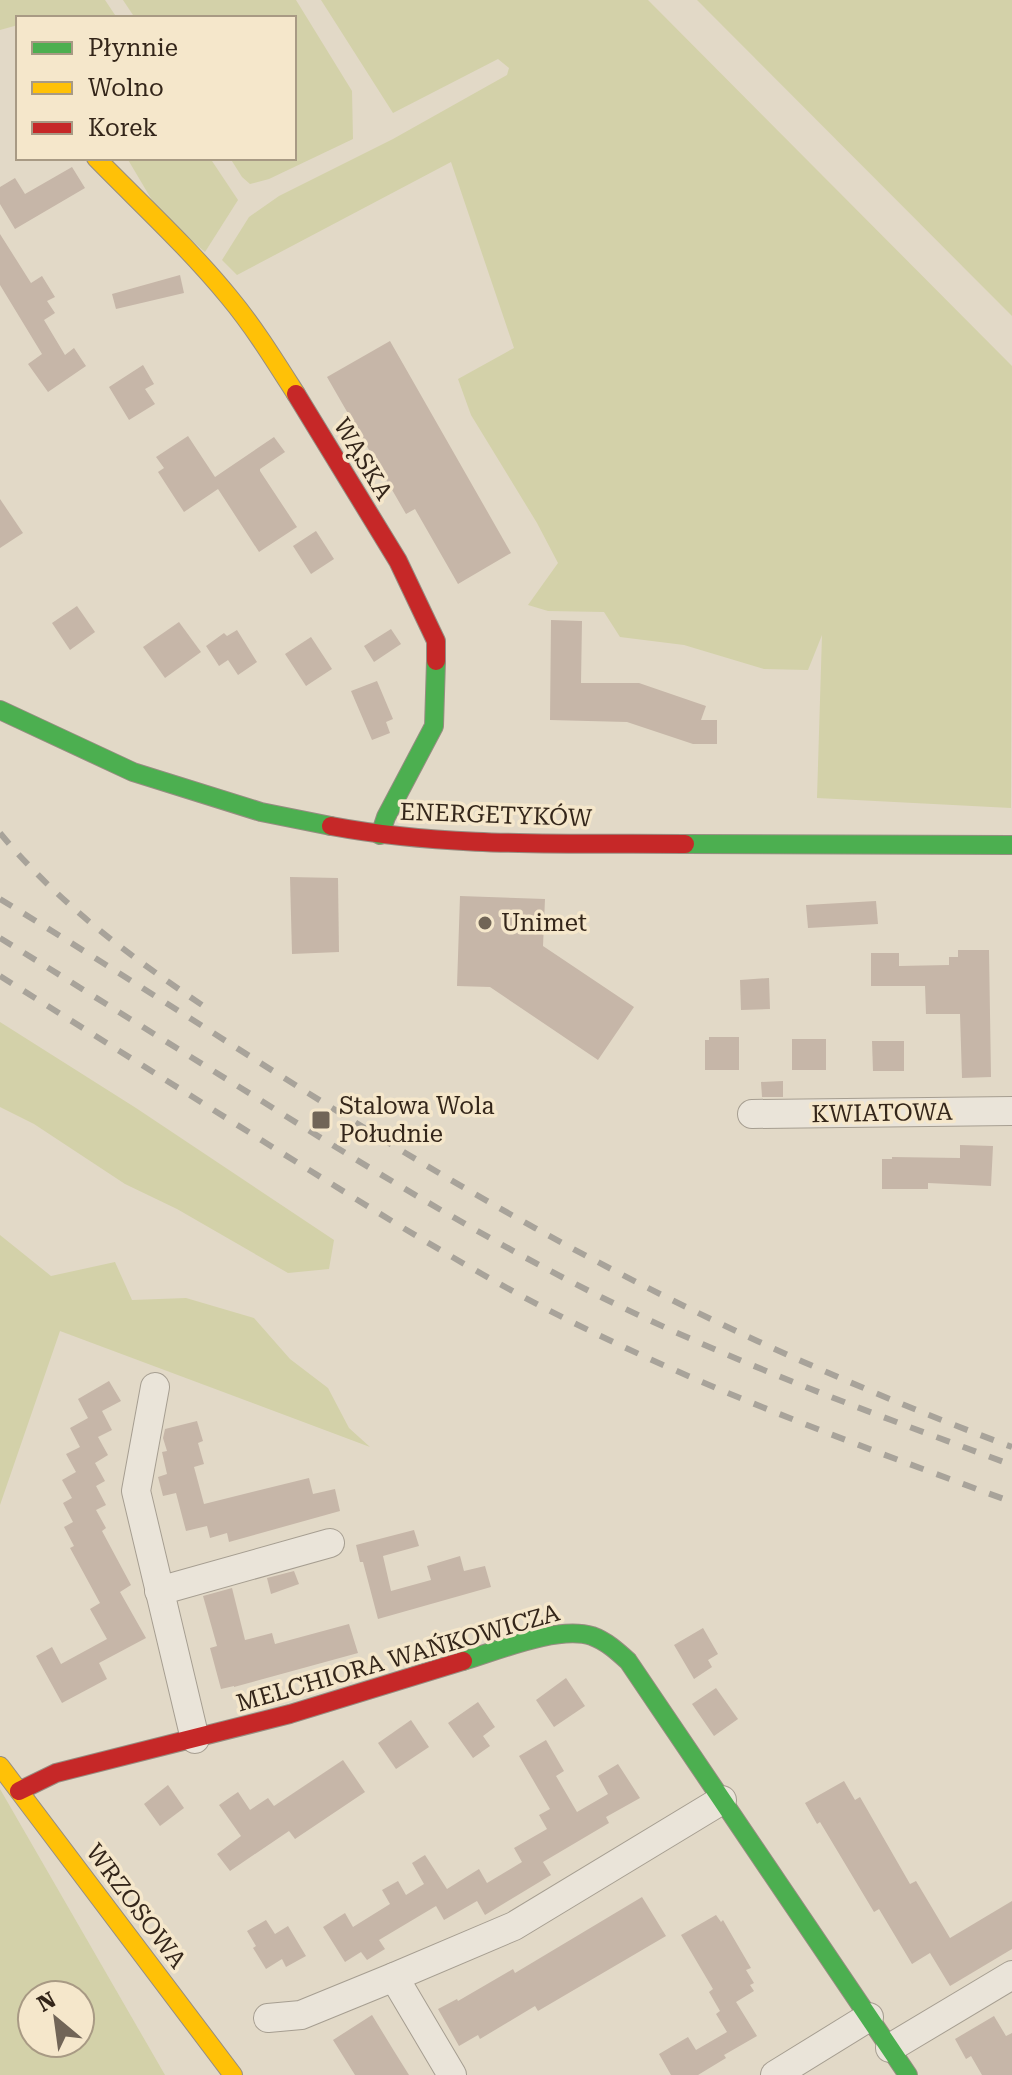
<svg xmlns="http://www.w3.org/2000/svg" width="1012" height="2075" font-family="'Roboto Serif',serif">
<rect width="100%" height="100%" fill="#e2d9c7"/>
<g fill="#d3d1a9" fill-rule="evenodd">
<polygon points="0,0 105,0 117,18 18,18 18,25 0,30"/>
<polygon points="123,0 296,0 352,91 353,139 269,179 250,184 242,177 230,158 294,158 294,18 135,18"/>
<polygon points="321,0 648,0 1012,366 1011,808 817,798 822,635 808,670 764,669 684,645 620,637 604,612 548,611 528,605 558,563 537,523 471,415 458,379 514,348 451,162 237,275 222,260 249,217 279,196 393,139 507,75 509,68 498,59 393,113"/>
<polygon points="697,0 1012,0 1012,316"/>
<polygon points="127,158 210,158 238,200 205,252 159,212"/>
<polygon points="0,1022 136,1108 334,1240 329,1269 288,1273 177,1209 125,1184 34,1124 0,1107"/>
<polygon points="0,1235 51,1276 115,1262 132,1300 186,1298 254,1318 290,1359 328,1388 349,1428 370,1447 60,1331 0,1505"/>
<path d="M0,1789L165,2075H0ZM32,1995H80V2043H32Z"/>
</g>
<g fill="#c6b6a8">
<polygon points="72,167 85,188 15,229 0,204 0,187 15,178 25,194"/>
<polygon points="0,234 31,283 42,276 55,297 47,301 55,313 44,320 65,355 74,348 86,366 48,392 28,364 42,354 0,285"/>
<polygon points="180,275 184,293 116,309 112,294"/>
<polygon points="390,341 511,553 458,584 415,509 406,514 327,377"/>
<polygon points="143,365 154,384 145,389 155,404 129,420 109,387"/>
<polygon points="188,436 215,477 274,437 285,452 260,469 260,471 297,527 259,552 218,489 184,512 158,472 164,468 156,457"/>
<polygon points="0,499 23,533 0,548"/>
<polygon points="316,531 334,559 311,574 293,546"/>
<polygon points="77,606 95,632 70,650 52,623"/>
<polygon points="551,620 582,621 581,683 639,683 706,706 701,720 717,720 717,744 693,744 627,722 550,720"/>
<polygon points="179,622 201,652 165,678 143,647"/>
<polygon points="391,629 401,644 374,662 364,646"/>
<polygon points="237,630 257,662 238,675 228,660 219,666 206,646 224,633 227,636"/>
<polygon points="311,637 332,669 306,686 285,654"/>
<polygon points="377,681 393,719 386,722 390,733 372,740 351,691"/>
<polygon points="290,877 338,878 339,952 292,954"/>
<polygon points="460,896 545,899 543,946 634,1007 598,1060 490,987 457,986"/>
<polygon points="876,901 878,924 808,928 806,905"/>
<polygon points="958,950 989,950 991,1077 962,1078 960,1014 926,1014 925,986 871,986 871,953 899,953 899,966 949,965 949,957 958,957"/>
<polygon points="769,978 770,1009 741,1010 740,980"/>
<polygon points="709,1037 739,1037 739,1070 705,1070 705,1040 709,1040"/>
<rect x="792" y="1039" width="34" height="31"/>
<polygon points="872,1041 904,1041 904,1071 873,1071"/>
<polygon points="783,1081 783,1097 762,1097 761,1082"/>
<polygon points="960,1145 993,1146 991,1186 928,1183 928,1189 882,1189 882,1159 892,1159 892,1157 960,1158"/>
<polygon points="109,1381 121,1401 102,1411 112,1430 98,1437 108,1455 95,1463 105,1481 96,1486 106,1505 96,1510 106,1528 102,1531 131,1585 120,1592 146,1638 99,1663 107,1679 62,1703 36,1656 52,1647 61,1664 107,1639 90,1609 100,1603 70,1548 74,1546 64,1527 73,1522 63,1503 72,1498 62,1480 76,1472 66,1454 80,1447 70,1428 88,1418 78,1399"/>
<polygon points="197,1421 203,1441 198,1443 204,1464 194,1467 204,1504 309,1478 313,1494 335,1489 340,1511 229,1542 227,1533 210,1538 207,1526 186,1531 176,1493 163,1496 158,1477 167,1474 162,1452 167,1451 163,1438 165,1429"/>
<polygon points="414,1530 419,1546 383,1556 391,1591 431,1580 427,1566 460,1556 464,1571 485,1566 491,1587 378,1619 363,1562 360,1562 356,1545"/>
<polygon points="294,1571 299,1584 271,1594 267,1578"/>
<polygon points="232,1588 245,1640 272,1633 275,1644 349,1624 358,1653 234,1687 234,1686 221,1689 210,1648 217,1646 203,1596"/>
<polygon points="703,1628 718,1654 708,1660 712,1667 694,1679 674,1645"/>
<polygon points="566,1678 585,1706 554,1727 536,1700"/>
<polygon points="716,1688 738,1719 714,1736 692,1704"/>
<polygon points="478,1702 495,1727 483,1736 490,1746 473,1758 448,1723"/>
<polygon points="411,1720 429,1747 396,1769 378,1743"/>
<polygon points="546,1740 564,1771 556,1776 577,1812 608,1794 598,1776 618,1764 640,1798 606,1817 609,1823 543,1862 551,1875 485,1915 477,1901 444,1920 436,1906 379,1940 385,1949 367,1960 361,1952 345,1962 323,1927 345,1913 353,1927 390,1904 382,1890 398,1881 406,1895 424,1884 412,1863 425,1855 447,1889 479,1869 487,1883 522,1862 514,1848 547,1829 539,1815 550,1809 519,1756"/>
<polygon points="343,1760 365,1792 295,1839 289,1831 230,1871 217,1854 241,1836 219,1805 238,1792 250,1810 268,1798 274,1806"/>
<polygon points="844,1781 855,1800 860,1797 910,1884 916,1881 950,1938 1012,1901 1012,1949 950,1986 930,1953 912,1964 879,1909 874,1912 820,1822 817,1824 805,1803"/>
<polygon points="168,1785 184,1808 160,1826 144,1804"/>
<polygon points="642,1897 666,1936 538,2011 535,2006 480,2039 478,2035 459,2046 438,2009 457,1999 458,2001 513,1969 515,1973"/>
<polygon points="716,1915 721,1922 723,1920 751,1968 746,1970 754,1983 750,1985 754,1991 736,2002 757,2036 724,2055 726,2058 698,2075 671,2075 659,2054 688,2037 696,2050 727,2032 716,2014 720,2011 709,1992 713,1989 681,1935"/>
<polygon points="266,1920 275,1934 288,1926 306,1956 286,1967 282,1959 266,1969 253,1948 256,1946 247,1931"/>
<polygon points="372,2015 394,2051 409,2075 355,2075 333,2040"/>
<polygon points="994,2016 1006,2036 1012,2033 1012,2075 982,2075 971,2056 966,2059 955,2039"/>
</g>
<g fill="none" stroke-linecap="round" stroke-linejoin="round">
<defs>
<g id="street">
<polyline points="752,1114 1012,1111"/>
<polyline points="155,1387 136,1491 195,1739"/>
<polyline points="159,1591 330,1543"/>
<polyline points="394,1977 452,2075"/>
<polyline points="268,2018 301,2015 394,1977 514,1926 722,1800"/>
<polyline points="890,2048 1012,1975"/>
<polyline points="775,2075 869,2017"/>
</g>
<g id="fast">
<polyline points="0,710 133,772 261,812 331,826"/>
<polyline points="380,835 386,817 434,726 436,661"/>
<polyline points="685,844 1012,845"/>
<path d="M463,1661C497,1651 558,1625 592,1636C606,1641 617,1651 628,1661L908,2075"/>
</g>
<g id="slow">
<path d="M96,158C141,204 189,248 229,297C254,327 275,361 296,394"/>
<polyline points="0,1766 233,2075"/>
</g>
<g id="jam">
<polyline points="296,394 398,561 436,641 436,661"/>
<path d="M331,826C449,848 566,843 685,844"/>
<polyline points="19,1791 56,1773 290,1714 463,1661"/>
</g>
</defs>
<use href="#street" stroke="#a69e91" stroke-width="30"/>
<use href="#fast" stroke="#968d81" stroke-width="20"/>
<use href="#slow" stroke="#968d81" stroke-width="20"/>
<use href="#jam" stroke="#968d81" stroke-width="20"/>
<use href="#street" stroke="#eae4d9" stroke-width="28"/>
<use href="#fast" stroke="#4caf50" stroke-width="18"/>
<use href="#slow" stroke="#ffc107" stroke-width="18"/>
<use href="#jam" stroke="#c62828" stroke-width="18"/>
<g stroke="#a8a39a" stroke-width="6" stroke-dasharray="14 14" stroke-linecap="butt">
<path d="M0,833C57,902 128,955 202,1005"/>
<path d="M0,899C179,1008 352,1127 535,1228C688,1313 848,1386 1012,1447"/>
<path d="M0,938C86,991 171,1045 257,1098C370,1169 483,1238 603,1298C735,1363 874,1414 1012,1465"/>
<path d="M0,976C94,1035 188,1094 282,1153C375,1211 467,1269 564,1318C709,1391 860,1446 1012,1502"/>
</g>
</g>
<g fill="#716557" stroke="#f5e7cb" stroke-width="3">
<circle cx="485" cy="923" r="8"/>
<rect x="311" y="1110" width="20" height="20" rx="4"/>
</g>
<g text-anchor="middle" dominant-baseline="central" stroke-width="7" stroke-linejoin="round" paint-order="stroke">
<g font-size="24" fill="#34261a" stroke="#f5e7cb">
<text transform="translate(363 459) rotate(59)">WĄSKA</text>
<text transform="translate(496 815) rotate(2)">ENERGETYKÓW</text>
<text transform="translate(882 1113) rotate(-1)">KWIATOWA</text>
<text transform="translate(398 1658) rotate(-16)">MELCHIORA WAŃKOWICZA</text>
<text transform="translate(136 1906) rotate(53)">WRZOSOWA</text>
</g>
<g font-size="24" fill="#34261a" stroke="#f5e7cb" text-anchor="start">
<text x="501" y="923">Unimet</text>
<text x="339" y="1106">Stalowa Wola<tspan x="339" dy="28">Południe</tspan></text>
</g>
</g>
<rect x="16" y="16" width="280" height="144" fill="#f5e7cb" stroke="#a89a84" stroke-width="2"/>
<rect x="32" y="42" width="40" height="12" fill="#4caf50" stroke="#a89a84" stroke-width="2"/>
<text x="88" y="56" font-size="24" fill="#34261a">Płynnie</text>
<rect x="32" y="82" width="40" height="12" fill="#ffc107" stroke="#a89a84" stroke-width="2"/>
<text x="88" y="96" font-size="24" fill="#34261a">Wolno</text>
<rect x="32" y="122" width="40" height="12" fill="#c62828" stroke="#a89a84" stroke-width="2"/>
<text x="88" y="136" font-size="24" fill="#34261a">Korek</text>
<g transform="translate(56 2019) rotate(331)"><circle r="38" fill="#f5e7cb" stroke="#a89a84" stroke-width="2"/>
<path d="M0-6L14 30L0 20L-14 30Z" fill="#716557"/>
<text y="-12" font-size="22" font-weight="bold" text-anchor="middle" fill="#34261a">N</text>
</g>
</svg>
